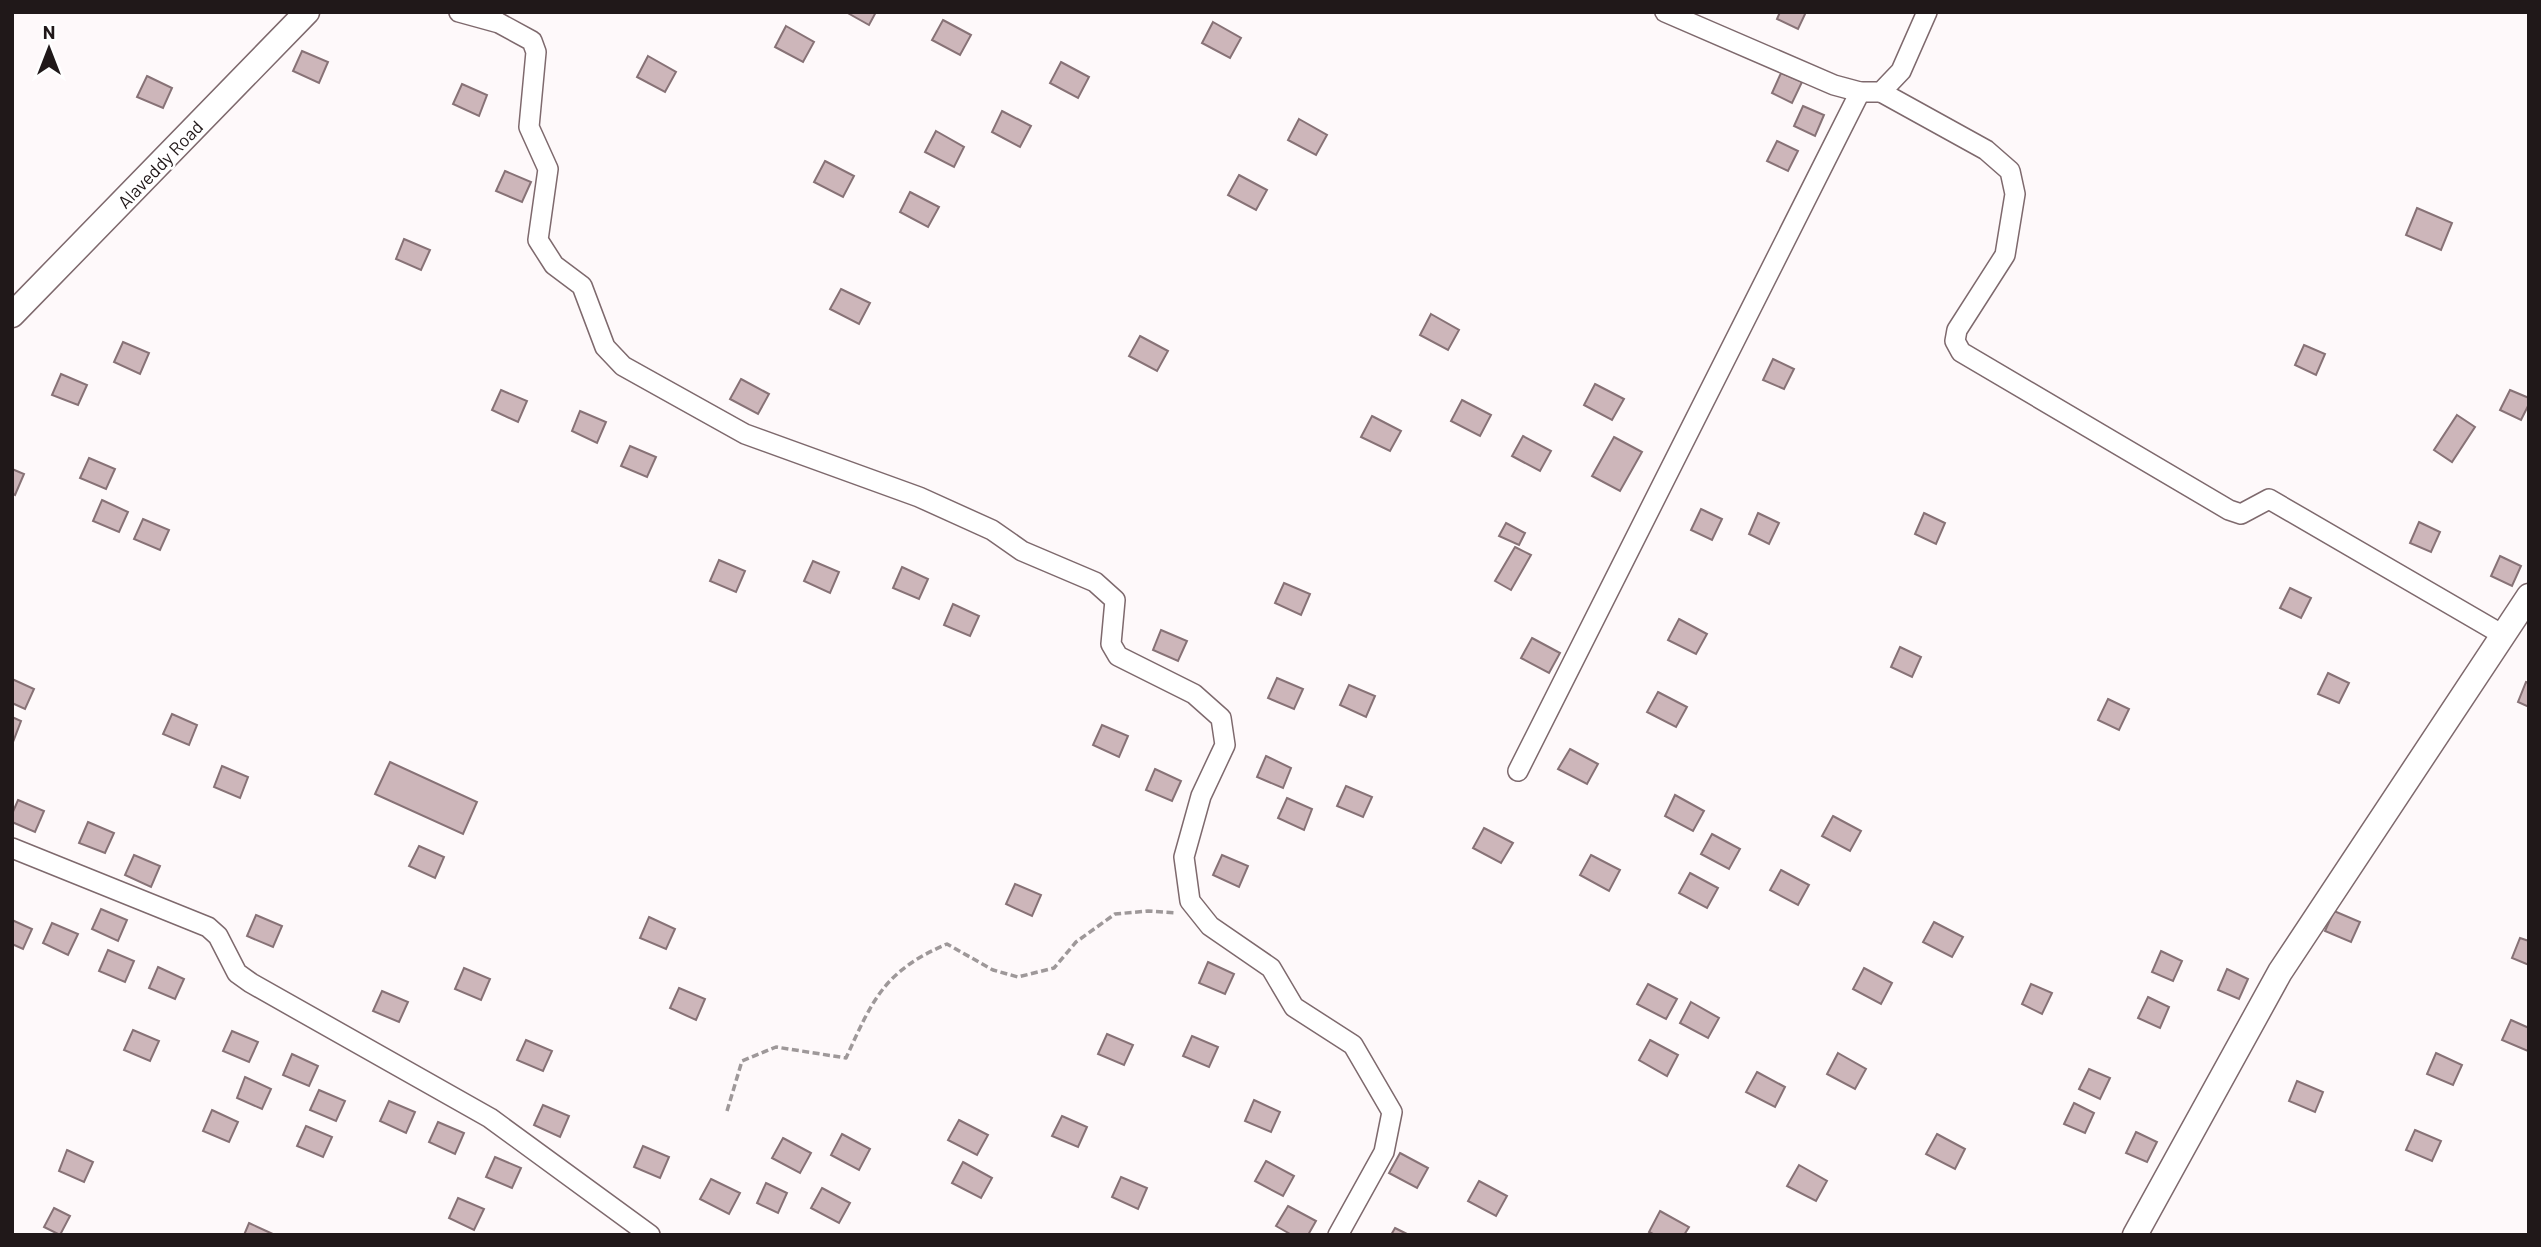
<svg xmlns="http://www.w3.org/2000/svg" width="2541" height="1247" font-family="Barlow,sans-serif">
<rect width="100%" height="100%" fill="#fef9fa"/>
<g fill="#cdb6ba" stroke="#877276" stroke-width="2">
<polygon points="846,12 876,12 869,25"/>
<polygon points="1780,12 1806,12 1798,29 1777,19"/>
<polygon points="943,20 971,35 960,55 932,40"/>
<polygon points="1213,22 1241,38 1230,58 1202,43"/>
<polygon points="786,26 814,42 803,62 775,47"/>
<polygon points="302,51 328,62 319,83 293,71"/>
<polygon points="648,56 676,72 665,92 637,77"/>
<polygon points="1061,62 1089,77 1078,98 1050,83"/>
<polygon points="1781,73 1802,82 1792,103 1772,93"/>
<polygon points="147,76 172,88 163,108 137,97"/>
<polygon points="462,84 487,95 479,116 453,104"/>
<polygon points="1803,106 1824,115 1815,136 1794,126"/>
<polygon points="1002,111 1031,126 1020,147 992,132"/>
<polygon points="1299,119 1327,135 1316,155 1288,140"/>
<polygon points="936,131 964,147 954,167 925,152"/>
<polygon points="1777,141 1798,151 1788,171 1767,161"/>
<polygon points="825,161 854,176 843,197 814,182"/>
<polygon points="505,171 531,182 522,202 496,191"/>
<polygon points="1239,175 1267,190 1256,210 1228,195"/>
<polygon points="910,192 939,207 928,227 900,212"/>
<polygon points="2417,208 2452,223 2441,250 2406,235"/>
<polygon points="404,239 430,250 421,270 396,259"/>
<polygon points="841,289 870,303 859,324 830,309"/>
<polygon points="1431,314 1459,330 1448,350 1420,335"/>
<polygon points="1140,336 1168,351 1157,371 1129,356"/>
<polygon points="123,342 149,353 140,374 114,362"/>
<polygon points="2304,345 2325,354 2316,375 2295,365"/>
<polygon points="1773,359 1794,369 1784,389 1763,380"/>
<polygon points="61,374 87,385 78,405 52,395"/>
<polygon points="741,379 769,394 758,414 730,399"/>
<polygon points="1595,384 1624,399 1612,420 1584,405"/>
<polygon points="501,390 527,401 518,422 492,410"/>
<polygon points="2510,390 2529,398 2529,404 2521,420 2500,410"/>
<polygon points="1462,400 1491,415 1480,436 1451,421"/>
<polygon points="580,411 606,422 597,443 572,431"/>
<polygon points="2457,415 2475,427 2452,462 2434,450"/>
<polygon points="1372,416 1401,431 1390,451 1361,437"/>
<polygon points="1523,436 1551,451 1540,471 1512,456"/>
<polygon points="1614,437 1642,452 1620,491 1592,476"/>
<polygon points="630,446 656,457 647,477 621,466"/>
<polygon points="89,458 115,469 106,489 80,478"/>
<polygon points="12,469 24,474 15,495 12,493"/>
<polygon points="102,500 128,512 119,532 93,521"/>
<polygon points="1701,509 1722,519 1712,540 1691,530"/>
<polygon points="1758,513 1779,523 1769,544 1749,534"/>
<polygon points="1924,513 1945,523 1936,544 1915,534"/>
<polygon points="143,519 169,530 160,550 134,539"/>
<polygon points="2419,522 2440,532 2431,552 2410,543"/>
<polygon points="1506,523 1525,533 1519,545 1499,536"/>
<polygon points="1515,547 1531,555 1511,590 1495,581"/>
<polygon points="2500,556 2521,566 2512,586 2491,576"/>
<polygon points="719,560 745,571 736,592 710,581"/>
<polygon points="813,561 839,572 830,593 804,581"/>
<polygon points="902,567 928,579 919,599 893,588"/>
<polygon points="1284,583 1310,594 1301,615 1275,603"/>
<polygon points="2290,588 2311,598 2301,618 2280,608"/>
<polygon points="953,604 979,616 970,636 944,625"/>
<polygon points="1679,619 1707,634 1696,654 1668,640"/>
<polygon points="1161,630 1187,641 1178,661 1153,650"/>
<polygon points="1532,638 1560,653 1549,673 1521,658"/>
<polygon points="1900,647 1921,657 1912,677 1891,667"/>
<polygon points="2328,673 2349,683 2339,703 2318,694"/>
<polygon points="1277,678 1303,689 1294,709 1268,698"/>
<polygon points="12,679 34,689 25,709 12,703"/>
<polygon points="2526,682 2529,683 2529,707 2518,702"/>
<polygon points="1349,685 1375,696 1366,717 1340,705"/>
<polygon points="1658,692 1687,707 1676,727 1647,712"/>
<polygon points="2108,699 2129,709 2119,730 2098,720"/>
<polygon points="172,714 197,725 189,745 163,734"/>
<polygon points="12,717 21,721 13,742 12,742"/>
<polygon points="1102,725 1128,736 1119,757 1093,745"/>
<polygon points="1570,749 1598,764 1587,784 1558,769"/>
<polygon points="1266,756 1291,768 1283,788 1257,777"/>
<polygon points="390,762 477,802 463,834 375,794"/>
<polygon points="222,766 248,777 240,798 214,787"/>
<polygon points="1155,769 1181,781 1172,801 1146,790"/>
<polygon points="1346,786 1372,797 1363,817 1337,806"/>
<polygon points="1675,795 1704,811 1693,831 1665,816"/>
<polygon points="1287,798 1312,809 1304,830 1278,818"/>
<polygon points="18,800 44,811 35,832 12,822 12,814"/>
<polygon points="1833,816 1861,831 1850,851 1822,836"/>
<polygon points="88,822 114,833 105,853 79,843"/>
<polygon points="1484,828 1513,843 1501,863 1473,848"/>
<polygon points="1712,834 1740,849 1729,869 1701,854"/>
<polygon points="419,846 444,857 435,878 409,866"/>
<polygon points="134,855 160,866 151,887 125,875"/>
<polygon points="1222,855 1248,866 1239,887 1213,875"/>
<polygon points="1591,855 1620,870 1609,891 1580,875"/>
<polygon points="1781,870 1809,885 1798,905 1770,890"/>
<polygon points="1690,873 1718,888 1707,908 1679,893"/>
<polygon points="1015,884 1041,895 1032,916 1006,904"/>
<polygon points="101,909 127,920 118,941 92,929"/>
<polygon points="2334,911 2360,922 2351,942 2325,931"/>
<polygon points="256,915 282,926 273,947 247,936"/>
<polygon points="649,917 675,929 666,949 640,938"/>
<polygon points="12,920 32,929 23,949 12,944"/>
<polygon points="1934,922 1963,937 1952,957 1923,942"/>
<polygon points="52,923 78,934 68,955 43,943"/>
<polygon points="2520,938 2529,941 2529,965 2512,958"/>
<polygon points="108,950 134,961 125,982 99,971"/>
<polygon points="2161,951 2182,961 2173,981 2152,972"/>
<polygon points="1208,962 1234,974 1225,994 1199,983"/>
<polygon points="158,967 184,979 175,999 149,988"/>
<polygon points="464,968 490,979 481,1000 455,989"/>
<polygon points="1864,968 1892,983 1881,1004 1853,989"/>
<polygon points="2227,969 2248,979 2239,999 2218,990"/>
<polygon points="1648,984 1677,999 1666,1019 1637,1004"/>
<polygon points="2031,984 2052,993 2042,1014 2022,1004"/>
<polygon points="679,988 705,999 696,1020 670,1008"/>
<polygon points="382,991 408,1002 399,1022 373,1011"/>
<polygon points="2148,997 2169,1007 2160,1028 2138,1018"/>
<polygon points="1691,1002 1719,1018 1708,1038 1680,1023"/>
<polygon points="2511,1020 2529,1028 2528,1051 2502,1040"/>
<polygon points="133,1030 159,1041 150,1061 124,1050"/>
<polygon points="232,1031 258,1042 249,1062 223,1051"/>
<polygon points="1107,1034 1133,1045 1124,1065 1098,1054"/>
<polygon points="1192,1036 1218,1047 1209,1067 1183,1056"/>
<polygon points="526,1040 552,1051 543,1071 517,1060"/>
<polygon points="1650,1040 1678,1055 1667,1076 1639,1060"/>
<polygon points="1838,1053 1866,1069 1855,1089 1827,1074"/>
<polygon points="2436,1053 2462,1065 2453,1085 2427,1074"/>
<polygon points="292,1054 318,1066 309,1086 283,1075"/>
<polygon points="2089,1069 2110,1078 2100,1099 2079,1089"/>
<polygon points="1757,1072 1785,1087 1775,1107 1746,1092"/>
<polygon points="245,1077 271,1089 262,1109 237,1098"/>
<polygon points="2297,1081 2323,1092 2315,1112 2289,1101"/>
<polygon points="319,1090 345,1101 336,1121 310,1110"/>
<polygon points="1254,1100 1280,1112 1271,1132 1245,1121"/>
<polygon points="389,1101 415,1112 406,1133 380,1121"/>
<polygon points="2074,1103 2094,1113 2085,1133 2064,1124"/>
<polygon points="543,1105 569,1116 560,1137 534,1125"/>
<polygon points="212,1110 238,1122 229,1142 203,1131"/>
<polygon points="1062,1116 1087,1127 1078,1147 1052,1136"/>
<polygon points="959,1120 988,1135 977,1155 948,1140"/>
<polygon points="438,1122 464,1133 455,1154 429,1142"/>
<polygon points="306,1126 332,1137 323,1157 297,1146"/>
<polygon points="2415,1130 2441,1141 2432,1161 2406,1150"/>
<polygon points="2136,1132 2157,1142 2147,1162 2126,1153"/>
<polygon points="842,1134 870,1149 859,1170 831,1155"/>
<polygon points="1937,1134 1965,1149 1955,1169 1926,1154"/>
<polygon points="783,1138 811,1153 800,1173 772,1158"/>
<polygon points="643,1146 669,1157 660,1178 634,1167"/>
<polygon points="67,1150 93,1162 84,1182 59,1171"/>
<polygon points="1400,1153 1428,1168 1417,1188 1389,1173"/>
<polygon points="495,1157 521,1168 512,1188 486,1177"/>
<polygon points="1266,1161 1294,1176 1283,1196 1255,1181"/>
<polygon points="963,1162 992,1178 981,1198 952,1183"/>
<polygon points="1799,1165 1827,1181 1816,1201 1787,1186"/>
<polygon points="1121,1177 1147,1188 1138,1209 1112,1197"/>
<polygon points="711,1179 740,1193 729,1214 700,1199"/>
<polygon points="1479,1181 1507,1196 1496,1216 1468,1201"/>
<polygon points="766,1183 787,1193 778,1213 757,1203"/>
<polygon points="822,1188 850,1203 839,1223 811,1208"/>
<polygon points="458,1198 484,1209 474,1230 449,1218"/>
<polygon points="1288,1206 1316,1221 1308,1235 1292,1235 1276,1226"/>
<polygon points="54,1208 70,1216 60,1235 44,1227"/>
<polygon points="1660,1211 1689,1227 1684,1235 1655,1235 1649,1232"/>
<polygon points="249,1223 275,1235 244,1235"/>
<polygon points="1395,1228 1409,1235 1391,1235"/>
</g>
<g fill="none" stroke-linecap="round" stroke-linejoin="round">
<defs>
<g id="minor">
<polyline points="459,12 499,23 532,41 536,52 529,127 548,169 538,240 554,265 582,286 605,347 623,366 745,434 919,497 992,530 1022,551 1095,582 1115,600 1111,644 1118,656 1194,694 1221,718 1225,745 1201,796 1184,857 1190,901 1210,926 1271,968 1294,1007 1353,1045 1392,1112 1384,1152 1338,1235"/>
<polyline points="1665,12 1834,85 1860,92 1881,92 1901,71 1927,12"/>
<polyline points="1881,92 1986,150 2010,171 2015,194 2005,255 1957,330 1955,341 1961,352 2229,510 2241,514 2269,499 2503,635"/>
<polyline points="1518,771 1860,92"/>
<polyline points="12,848 208,927 218,936 237,973 251,983 490,1118 650,1235"/>
</g>
<g id="tertiary">
<polyline points="12,315 307,12"/>
<polyline points="2135,1235 2280,972 2529,596"/>
</g>
</defs>
<use href="#minor" stroke="#7e696d" stroke-width="22"/>
<use href="#tertiary" stroke="#7e696d" stroke-width="27"/>
<path stroke="#9e9899" stroke-width="3.5" stroke-dasharray="7 3.5" stroke-linecap="butt" d="M727,1111L742,1061L776,1047L846,1058C873,999 884,971 947,944L993,970L1018,977L1054,968L1076,942L1115,914L1148,911L1176,913"/>
<use href="#minor" stroke="#fff" stroke-width="19"/>
<use href="#tertiary" stroke="#fff" stroke-width="24"/>
</g>
<g text-anchor="middle" dominant-baseline="central" stroke-width="5" stroke-linejoin="round" paint-order="stroke">
<g font-size="18" fill="#201819" stroke="#fff">
<text transform="translate(160 164) rotate(-46)">Alaveddy Road</text>
</g>
</g>
<rect width="2541" height="1247" fill="none" stroke="#201819" stroke-width="28"/>
<g transform="translate(49 49)" stroke="#ffffff" stroke-width="5" paint-order="stroke">
<path d="M0-5L12 26L0 18L-12 26Z" fill="#201819"/>
<text y="-10" font-size="19" font-weight="bold" text-anchor="middle" fill="#201819">N</text>
</g>
</svg>
